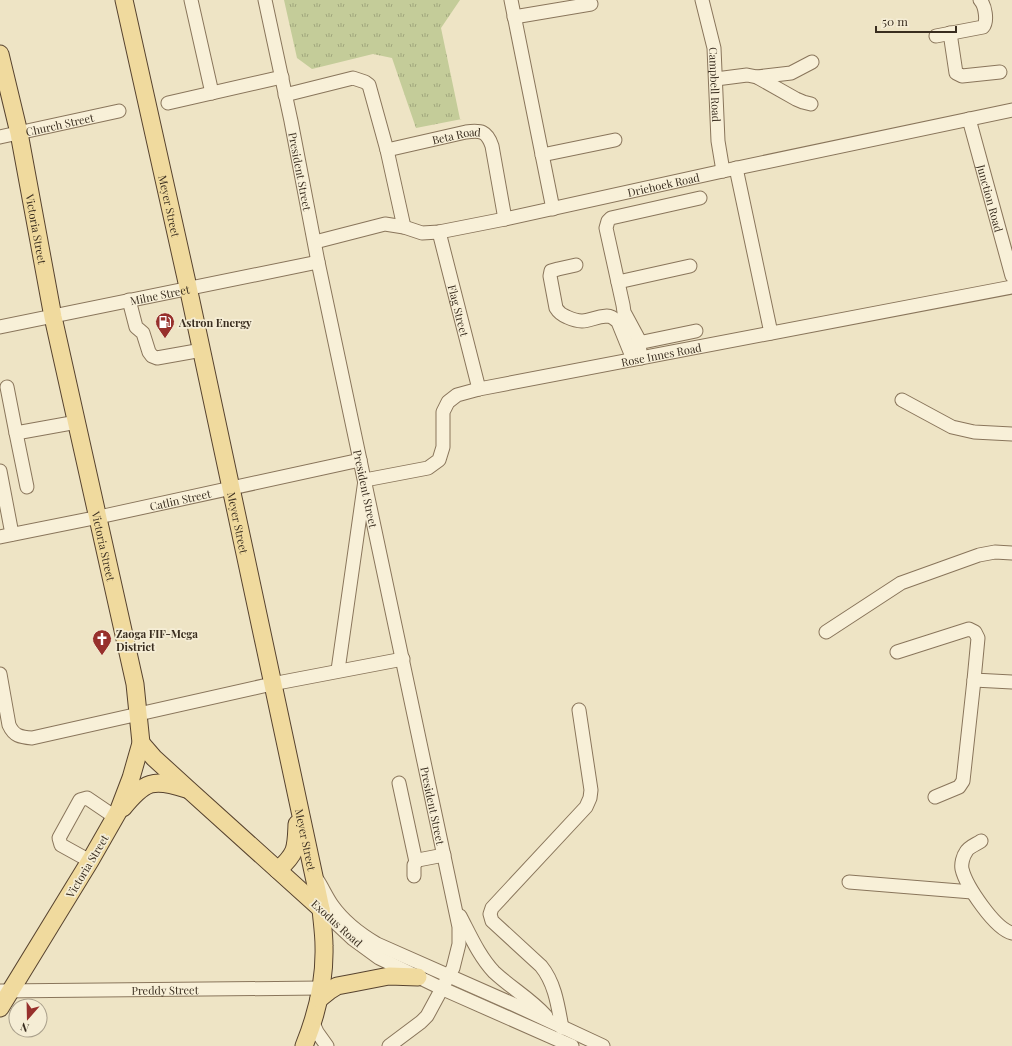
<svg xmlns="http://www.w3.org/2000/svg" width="1012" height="1046" font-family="'Playfair Display',serif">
<defs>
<pattern id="park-tufts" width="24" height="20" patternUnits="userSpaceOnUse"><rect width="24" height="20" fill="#c4cc99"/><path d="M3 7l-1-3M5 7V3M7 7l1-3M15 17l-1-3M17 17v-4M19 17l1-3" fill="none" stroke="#a0a67c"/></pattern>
</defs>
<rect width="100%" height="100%" fill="#eee4c5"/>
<polygon fill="url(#park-tufts)" points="284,0 460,0 441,28 460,119 462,119 416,128 392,58 373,54 312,69 297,58"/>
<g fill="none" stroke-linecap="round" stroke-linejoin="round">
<defs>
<g id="minor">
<polyline points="191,0 212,93"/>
<path id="s1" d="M265,0L291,121L318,262L459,927V944L453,968L427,1016L421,1022L389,1046"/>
<polyline points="511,0 553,209"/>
<path id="s2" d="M702,0L714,48L718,141L723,171"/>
<polyline points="514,17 591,4"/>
<polyline points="950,33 956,73 962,76 1000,72"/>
<path d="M936,36L983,27C988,21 985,5 980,0"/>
<polyline points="757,77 791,73 812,62"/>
<polyline points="716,79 747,75 757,77 796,99 803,102 811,104"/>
<polyline points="285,95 353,78 365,82 369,85 387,150 404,227"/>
<polyline points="168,103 282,77"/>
<path id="s3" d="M969,119L1012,276"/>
<path id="s4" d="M0,137L119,111"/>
<path id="s5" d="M387,150L466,132C481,130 487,131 492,146L505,219"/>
<polyline points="542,155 615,140"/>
<polyline points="736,168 771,333"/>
<path id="s6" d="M439,232L479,389"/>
<path id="s7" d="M315,242L385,224L404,227L422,233L439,232L505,219L723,171L1012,110"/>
<path d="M576,265L558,269L551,271L550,276L556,308C559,313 562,315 567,317C587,326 589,317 607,316C611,316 615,319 618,322L633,359"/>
<polyline points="618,282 690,266"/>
<polyline points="129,300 136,327 143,333 149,352 152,356 157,358 202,350"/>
<path id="s8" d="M0,327L318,262"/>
<polyline points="638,343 696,331"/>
<polyline points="641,358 638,338 624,312 623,305 606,228 608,221 611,218 700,198"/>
<polyline points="7,387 16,433 77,422"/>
<polyline points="902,400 952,427 974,432 1012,434"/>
<polyline points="16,433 27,487"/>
<polyline points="0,471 12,534"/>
<path id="s9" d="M0,537L99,517L360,460"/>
<polyline points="826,632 901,583 979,555 995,552 1012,553"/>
<polyline points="897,652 969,629 975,632 978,638 974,680 1012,682"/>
<path id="s10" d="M338,670L365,480L428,468L439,460L443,447V412L448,402L457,395L479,389L1012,287"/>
<path d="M0,674L9,725C14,736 20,737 32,738L272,684L403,659"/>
<polyline points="399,783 416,862 414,865 414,876"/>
<polyline points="935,797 959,787 963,781 974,680"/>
<path d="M981,841C977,844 968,847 966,852C963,856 961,864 962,869C966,886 995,929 1012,933"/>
<polyline points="90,861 61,845 59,838 80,800 87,798 115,817"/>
<polyline points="416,862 418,860 444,855"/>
<path d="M318,881C323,889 327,898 332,905C344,922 360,934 377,944L515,1005L603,1046"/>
<polyline points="849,882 972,892"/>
<polyline points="321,909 353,939 379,958 443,989 572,1046"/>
<path d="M460,916C470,935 479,956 494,972C511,988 531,999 546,1016"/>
<path id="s11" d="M0,991L321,988"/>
<polyline points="313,1023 317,1032 327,1046"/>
<path d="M562,1028C558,1006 555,983 541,966L492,921L490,914L492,908L586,807L590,798L591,790L579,710"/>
</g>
<g id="major">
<path id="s12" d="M124,0L188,287L321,909C322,921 324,934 324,946C325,981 317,1014 304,1046"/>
<path id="s13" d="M0,54L19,133L53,317L135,684L141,743L131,778L118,812L90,861L0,1008"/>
<polyline points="141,743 154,758 188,789 321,909"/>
<path d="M123,808C145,781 153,778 186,789"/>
<path d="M278,870C297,853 296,848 297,824"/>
<polyline points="319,999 329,991 337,986 353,983 389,976 418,977"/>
</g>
</defs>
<use href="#minor" stroke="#89755b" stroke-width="15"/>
<use href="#major" stroke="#57432f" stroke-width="19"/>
<use href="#minor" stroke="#f8f0d8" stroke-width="13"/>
<use href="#major" stroke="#f0da9e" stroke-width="17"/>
</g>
<defs>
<symbol id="fuel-pin" viewBox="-11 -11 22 30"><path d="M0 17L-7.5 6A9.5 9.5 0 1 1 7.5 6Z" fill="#97302c" stroke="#f5edd5"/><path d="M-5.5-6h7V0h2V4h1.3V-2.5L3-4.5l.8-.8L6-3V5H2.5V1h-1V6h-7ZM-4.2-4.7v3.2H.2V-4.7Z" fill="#fff"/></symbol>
<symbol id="church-pin" viewBox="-11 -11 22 30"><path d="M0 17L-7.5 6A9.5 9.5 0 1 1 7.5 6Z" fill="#97302c" stroke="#f5edd5"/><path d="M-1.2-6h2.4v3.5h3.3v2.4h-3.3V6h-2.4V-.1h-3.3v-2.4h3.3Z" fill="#fff"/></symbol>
</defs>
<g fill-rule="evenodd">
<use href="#fuel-pin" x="154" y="311" width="22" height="30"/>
<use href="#church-pin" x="91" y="628" width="22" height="30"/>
</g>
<g text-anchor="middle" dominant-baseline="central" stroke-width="3.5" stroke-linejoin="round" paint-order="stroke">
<g font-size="11" fill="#392d1f" stroke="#f5edd5">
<text stroke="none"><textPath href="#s2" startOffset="86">Campbell Road</textPath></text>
<text stroke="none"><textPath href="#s4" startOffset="61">Church Street</textPath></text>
<text stroke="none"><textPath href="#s5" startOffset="71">Beta Road</textPath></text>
<text stroke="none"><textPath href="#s1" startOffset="175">President Street</textPath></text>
<text stroke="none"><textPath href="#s7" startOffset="357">Driehoek Road</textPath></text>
<text stroke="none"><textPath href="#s3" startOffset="82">Junction Road</textPath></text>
<text stroke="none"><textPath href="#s12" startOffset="211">Meyer Street</textPath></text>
<text stroke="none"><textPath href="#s13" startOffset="179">Victoria Street</textPath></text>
<text stroke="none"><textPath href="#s8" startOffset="163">Milne Street</textPath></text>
<text stroke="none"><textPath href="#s6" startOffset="81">Flag Street</textPath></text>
<text stroke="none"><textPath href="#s10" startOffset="549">Rose Innes Road</textPath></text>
<text stroke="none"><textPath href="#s1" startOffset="499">President Street</textPath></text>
<text stroke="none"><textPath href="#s9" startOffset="184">Catlin Street</textPath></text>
<text stroke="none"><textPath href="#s12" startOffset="535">Meyer Street</textPath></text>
<text stroke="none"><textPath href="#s13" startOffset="503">Victoria Street</textPath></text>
<text stroke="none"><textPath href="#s1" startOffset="823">President Street</textPath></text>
<text stroke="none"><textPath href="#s12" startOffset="859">Meyer Street</textPath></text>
<text transform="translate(87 866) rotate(-59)">Victoria Street</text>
<text transform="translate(337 923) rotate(42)">Exodus Road</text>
<text stroke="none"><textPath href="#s11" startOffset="165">Preddy Street</textPath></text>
</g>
<g font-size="11" font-weight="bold" fill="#392d1f" stroke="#f5edd5" text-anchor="start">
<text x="179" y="322">Astron Energy</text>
<text x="116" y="633">Zaoga FIF-Mega<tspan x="116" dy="13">District</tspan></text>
</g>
</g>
<g transform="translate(28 1018) rotate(200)"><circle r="19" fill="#f5edd5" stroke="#aaa08c"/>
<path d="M0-3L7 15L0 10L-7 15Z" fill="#97302c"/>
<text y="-6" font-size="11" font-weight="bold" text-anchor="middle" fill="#392d1f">N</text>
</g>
<path d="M876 26v6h80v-6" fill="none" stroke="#392d1f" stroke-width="2"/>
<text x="882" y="26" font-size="12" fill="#392d1f" stroke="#f5edd5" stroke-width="3" paint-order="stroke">50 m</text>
</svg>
